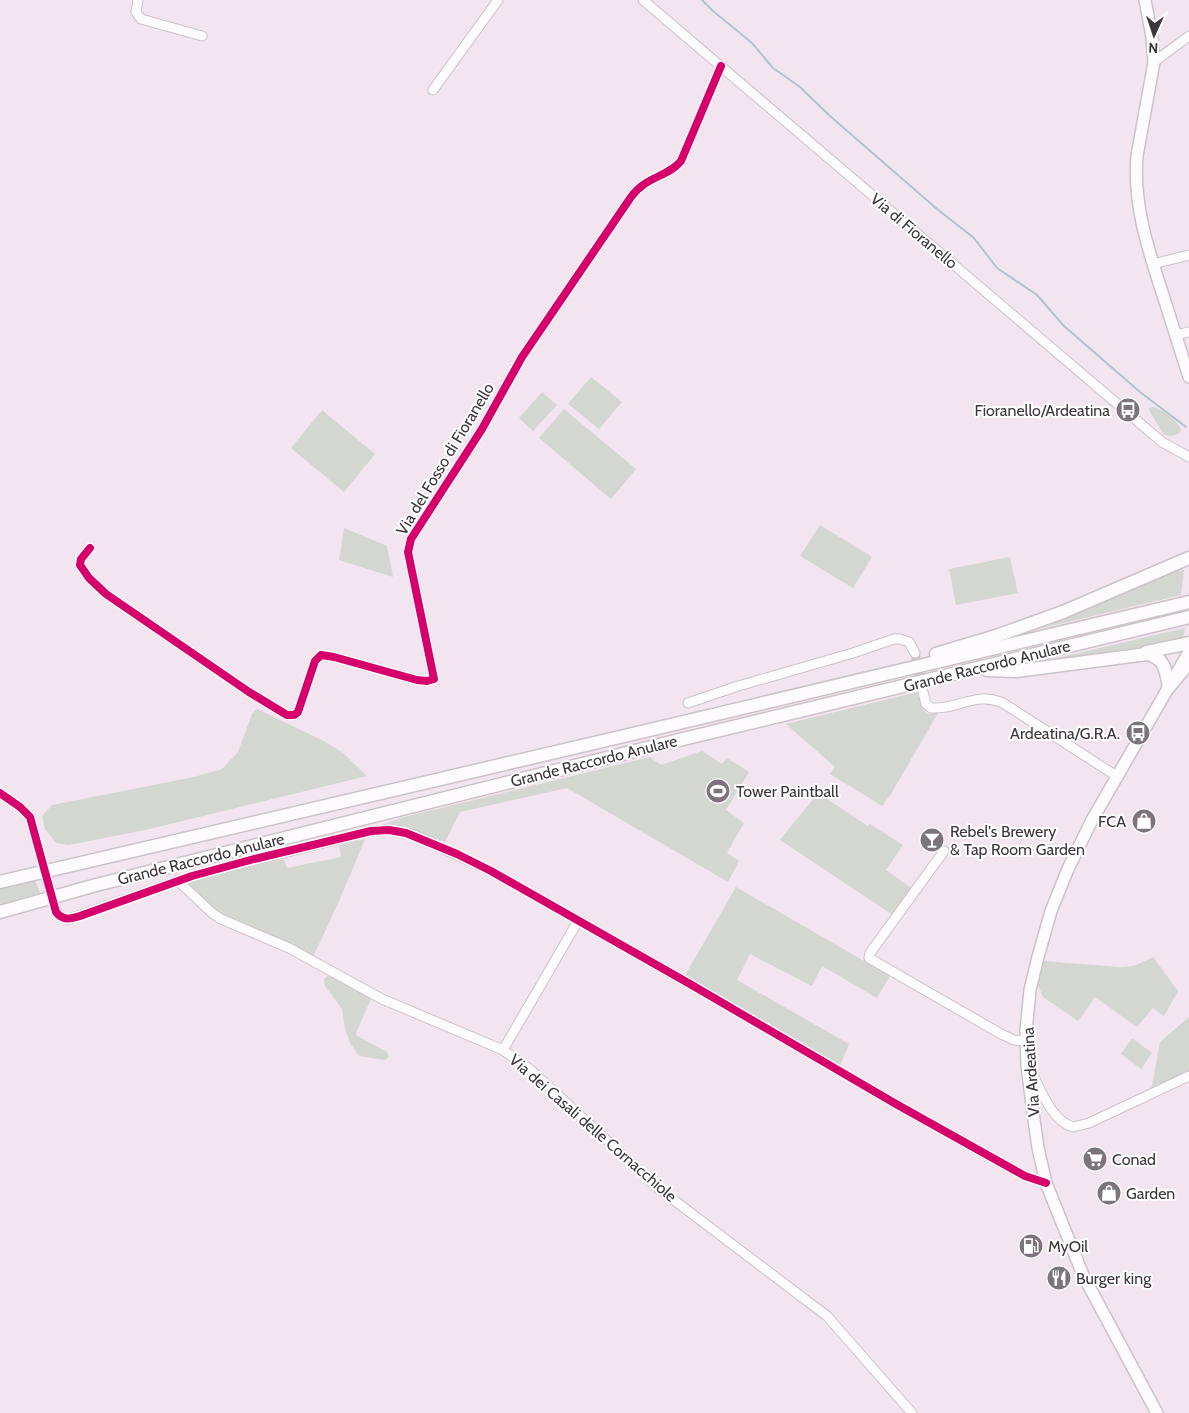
<svg xmlns="http://www.w3.org/2000/svg" width="1189" height="1413" font-family="Cabin,sans-serif">
<rect width="100%" height="100%" fill="#f2e5f0"/>
<g fill="#d3d6d1">
<polygon points="591,377 622,402 599,429 568,404"/>
<polygon points="542,392 557,405 533,431 519,418"/>
<path d="M1153,407C1164,410 1174,418 1181,429L1180,433L1172,436L1164,435L1149,410V408Z"/>
<polygon points="564,409 636,469 611,499 539,438"/>
<polygon points="322,410 375,454 344,492 291,448"/>
<polygon points="820,525 872,557 853,588 800,556"/>
<polygon points="344,528 387,546 393,577 339,560"/>
<polygon points="1010,557 1018,593 956,605 949,569"/>
<polygon points="1184,570 1181,595 1030,631 1029,629 1174,571"/>
<polygon points="1185,628 1183,638 1175,644 1032,664"/>
<polygon points="917,692 922,708 927,714 938,713 891,794 882,806 830,774 835,767 786,724"/>
<polygon points="257,709 324,741 343,753 367,776 150,829 69,845 56,843 45,829 42,816 52,805 194,777 222,769 238,752 252,714"/>
<polygon points="702,751 722,764 727,758 749,772 726,810 744,823 727,853 739,861 728,882 567,788 460,812 445,842 403,827 381,825 404,817 650,757 661,765"/>
<polygon points="818,793 868,826 870,824 903,845 886,870 913,889 893,915 780,840"/>
<polygon points="365,839 340,899 313,957 220,916 184,882 284,859 287,868 341,857 339,845"/>
<polygon points="35,879 40,893 0,905 0,889"/>
<polygon points="736,887 890,976 877,998 822,966 812,986 750,954 737,980 849,1044 840,1066 684,977"/>
<polygon points="1153,957 1178,991 1164,1016 1153,1008 1137,1027 1095,997 1078,1021 1043,997 1037,982 1042,961 1120,967 1134,966"/>
<polygon points="328,976 339,980 370,997 370,1001 356,1033 357,1036 387,1052 389,1057 385,1060 359,1056 350,1043 345,1028 342,1009 325,986 324,979"/>
<polygon points="1189,1017 1189,1073 1151,1091 1160,1042"/>
<polygon points="1132,1038 1152,1053 1141,1069 1121,1054"/>
</g>
<g fill="none" stroke-linecap="round" stroke-linejoin="round">
<polyline stroke="#aec3d0" stroke-width="2" points="702,0 713,11 752,43 773,68 800,87 830,116 937,209 974,238 997,268 1037,295 1064,326 1140,392 1186,427"/>
<polyline stroke="#cec2cc" stroke-width="9" stroke-dasharray="9 4.5" stroke-linecap="butt" points="915,653 922,686"/>
<defs>
<g id="minor">
<polyline points="138,0 136,12 141,19 202,36"/>
<polyline points="643,0 1162,442 1189,457"/>
<polyline points="1154,62 1189,36"/>
<polyline points="433,90 498,0"/>
<polyline points="1153,264 1189,255"/>
<polyline points="1176,335 1189,332"/>
<path d="M90,548L81,559L80,565L89,578L106,594L249,692L287,715H294L298,712L315,661L321,655L334,657L417,680L427,681L434,679L408,552L411,539L482,429L522,357L631,197C646,176 668,177 681,161L721,66"/>
<path d="M923,692L926,704L931,708C958,710 975,691 1003,703L1118,777"/>
<polyline points="688,703 735,687 853,653 894,639 900,639 909,642 915,653"/>
<polyline points="0,793 20,807 30,817 41,858"/>
<polyline points="944,851 870,953 869,958 1001,1034 1014,1040 1026,1041"/>
<polyline points="45,874 49,888"/>
<polyline points="177,880 212,913 221,919 289,948 382,999 503,1050 532,1071 658,1188 827,1316 912,1413"/>
<path d="M54,905C57,913 60,919 69,919L192,876L371,831L389,830L412,834L491,871L690,984L896,1104L1025,1176L1046,1183"/>
<polyline points="503,1050 578,921"/>
<path d="M1029,1067C1039,1086 1051,1121 1073,1127L1089,1123L1189,1076"/>
</g>
<g id="major">
<path d="M1145,0L1152,37L1154,62L1137,156C1133,202 1147,246 1161,289C1170,318 1180,348 1189,377"/>
<polyline points="1157,1413 1083,1275 1046,1183 1038,1148 1033,1113 1027,1065 1026,1031 1030,990 1038,957 1051,911 1068,869 1092,820 1189,652"/>
</g>
<g id="highway">
<polyline points="1146,652 1189,643"/>
<polyline points="936,654 996,636 1063,612 1189,558"/>
<path d="M987,670L1016,671L1147,654C1165,657 1166,672 1169,687"/>
<polyline points="1169,687 1189,663"/>
<polyline points="0,882 620,737 1189,602"/>
<polyline points="0,912 96,885 679,740 1189,617"/>
</g>
</defs>
<use href="#minor" stroke="#ccc2ca" stroke-width="11"/>
<use href="#major" stroke="#ccc2ca" stroke-width="14"/>
<use href="#highway" stroke="#ccc2ca" stroke-width="15"/>
<use href="#minor" stroke="#fdfbfd" stroke-width="9"/>
<use href="#major" stroke="#fdfbfd" stroke-width="11"/>
<use href="#highway" stroke="#fdfbfd" stroke-width="12"/>
<defs>
<g id="cycleway">
<path d="M90,548L81,559L80,565L89,578L106,594L249,692L287,715H294L298,712L315,661L321,655L334,657L417,680L427,681L434,679L408,552L411,539L482,429L522,357L631,197C646,176 668,177 681,161L721,66"/>
<path d="M0,793L20,807L30,817L56,912C63,921 70,919 80,916L192,876L254,859L371,831L389,830L406,833L457,854L491,871L690,984L896,1104L1025,1176L1046,1183"/>
</g>
</defs>
<use href="#cycleway" stroke="#fff" stroke-width="11"/>
<use href="#cycleway" stroke="#d6006c" stroke-width="8"/>
</g>
<defs>
<symbol id="bus-disc" viewBox="-11 -11 22 22"><circle r="9.5" fill="#7d737c" stroke="#fff"/><path d="M-5-6H5V4H4V6H2V4H-2V6H-4V4H-5ZM-3.5-4V0h7V-4ZM-3.5 1.2v1.5H-2V1.2ZM2 1.2v1.5H3.5V1.2Z" fill="#fff"/></symbol>
<symbol id="stadium-disc" viewBox="-11 -11 22 22"><circle r="9.5" fill="#7d737c" stroke="#fff"/><path d="M0-5a6.5 5 0 1 0 0 10a6.5 5 0 1 0 0-10ZM-3.5-1.8h7v3.6h-7Z" fill="#fff"/></symbol>
<symbol id="shop-disc" viewBox="-11 -11 22 22"><circle r="9.5" fill="#7d737c" stroke="#fff"/><path d="M-5-2.5h2.3a2.7 3.5 0 0 1 5.4 0H5L5.5 6h-11ZM-1.5-2.5h3a1.5 2.3 0 0 0-3 0Z" fill="#fff"/></symbol>
<symbol id="bar-disc" viewBox="-11 -11 22 22"><circle r="9.5" fill="#7d737c" stroke="#fff"/><path d="M-6-5H6L.8 .8V4.5H3.5V6h-7V4.5H-.8V.8Z" fill="#fff"/></symbol>
<symbol id="supermarket-disc" viewBox="-11 -11 22 22"><circle r="9.5" fill="#7d737c" stroke="#fff"/><path d="M-6-5.5h2.5l.6 2H6L4.5 2H-2.5L-4.4-4H-6ZM-1.5 3.2a1.3 1.3 0 1 0 .1 0ZM3 3.2a1.3 1.3 0 1 0 .1 0Z" fill="#fff"/></symbol>
<symbol id="fuel-disc" viewBox="-11 -11 22 22"><circle r="9.5" fill="#7d737c" stroke="#fff"/><path d="M-5.5-6h7V0h2V4h1.3V-2.5L3-4.5l.8-.8L6-3V5H2.5V1h-1V6h-7ZM-4.2-4.7v3.2H.2V-4.7Z" fill="#fff"/></symbol>
<symbol id="restaurant-disc" viewBox="-11 -11 22 22"><circle r="9.5" fill="#7d737c" stroke="#fff"/><path d="M-5-6h1v4h1v-4h1v4h1v-4h1v5L-1.5 .5V6h-2V.5L-5-1ZM5-6V6H3V1.5H1.5Q1.5-4 5-6Z" fill="#fff"/></symbol>
</defs>
<g fill-rule="evenodd">
<use href="#bus-disc" x="1114" y="396" width="28" height="28"/>
<use href="#bus-disc" x="1124" y="719" width="28" height="28"/>
<use href="#stadium-disc" x="704" y="777" width="28" height="28"/>
<use href="#shop-disc" x="1130" y="807" width="28" height="28"/>
<use href="#bar-disc" x="918" y="826" width="28" height="28"/>
<use href="#supermarket-disc" x="1081" y="1145" width="28" height="28"/>
<use href="#shop-disc" x="1095" y="1179" width="28" height="28"/>
<use href="#fuel-disc" x="1017" y="1232" width="28" height="28"/>
<use href="#restaurant-disc" x="1045" y="1264" width="28" height="28"/>
</g>
<g text-anchor="middle" dominant-baseline="central" stroke-width="4" stroke-linejoin="round" paint-order="stroke">
<g font-size="16" fill="#3e353d" stroke="#fff">
<text transform="translate(914 231) rotate(40)">Via di Fioranello</text>
<text transform="translate(445 459) rotate(-59)">Via del Fosso di Fioranello</text>
<text transform="translate(987 666) rotate(-14)">Grande Raccordo Anulare</text>
<text transform="translate(594 761) rotate(-14)">Grande Raccordo Anulare</text>
<text transform="translate(201 859) rotate(-14)">Grande Raccordo Anulare</text>
<text transform="translate(1031 1072) rotate(-94)">Via Ardeatina</text>
<text transform="translate(593 1128) rotate(41)">Via dei Casali delle Cornacchiole</text>
</g>
<g font-size="16" fill="#3e353d" stroke="#fff" text-anchor="start">
<text x="1110" y="410" text-anchor="end">Fioranello/Ardeatina</text>
<text x="1120" y="733" text-anchor="end">Ardeatina/G.R.A.</text>
<text x="736" y="791">Tower Paintball</text>
<text x="1126" y="821" text-anchor="end">FCA</text>
<text x="950" y="831">Rebel's Brewery<tspan x="950" dy="18">&amp; Tap Room Garden</tspan></text>
<text x="1112" y="1159">Conad</text>
<text x="1126" y="1193">Garden</text>
<text x="1048" y="1246">MyOil</text>
<text x="1076" y="1278">Burger king</text>
</g>
</g>
<g transform="translate(1154 35) rotate(183)" stroke="#ffffff" stroke-width="4" paint-order="stroke">
<path d="M0-4L9 19L0 12L-9 19Z" fill="#3e353d"/>
<text y="-8" font-size="14" font-weight="bold" text-anchor="middle" fill="#3e353d">N</text>
</g>
</svg>
